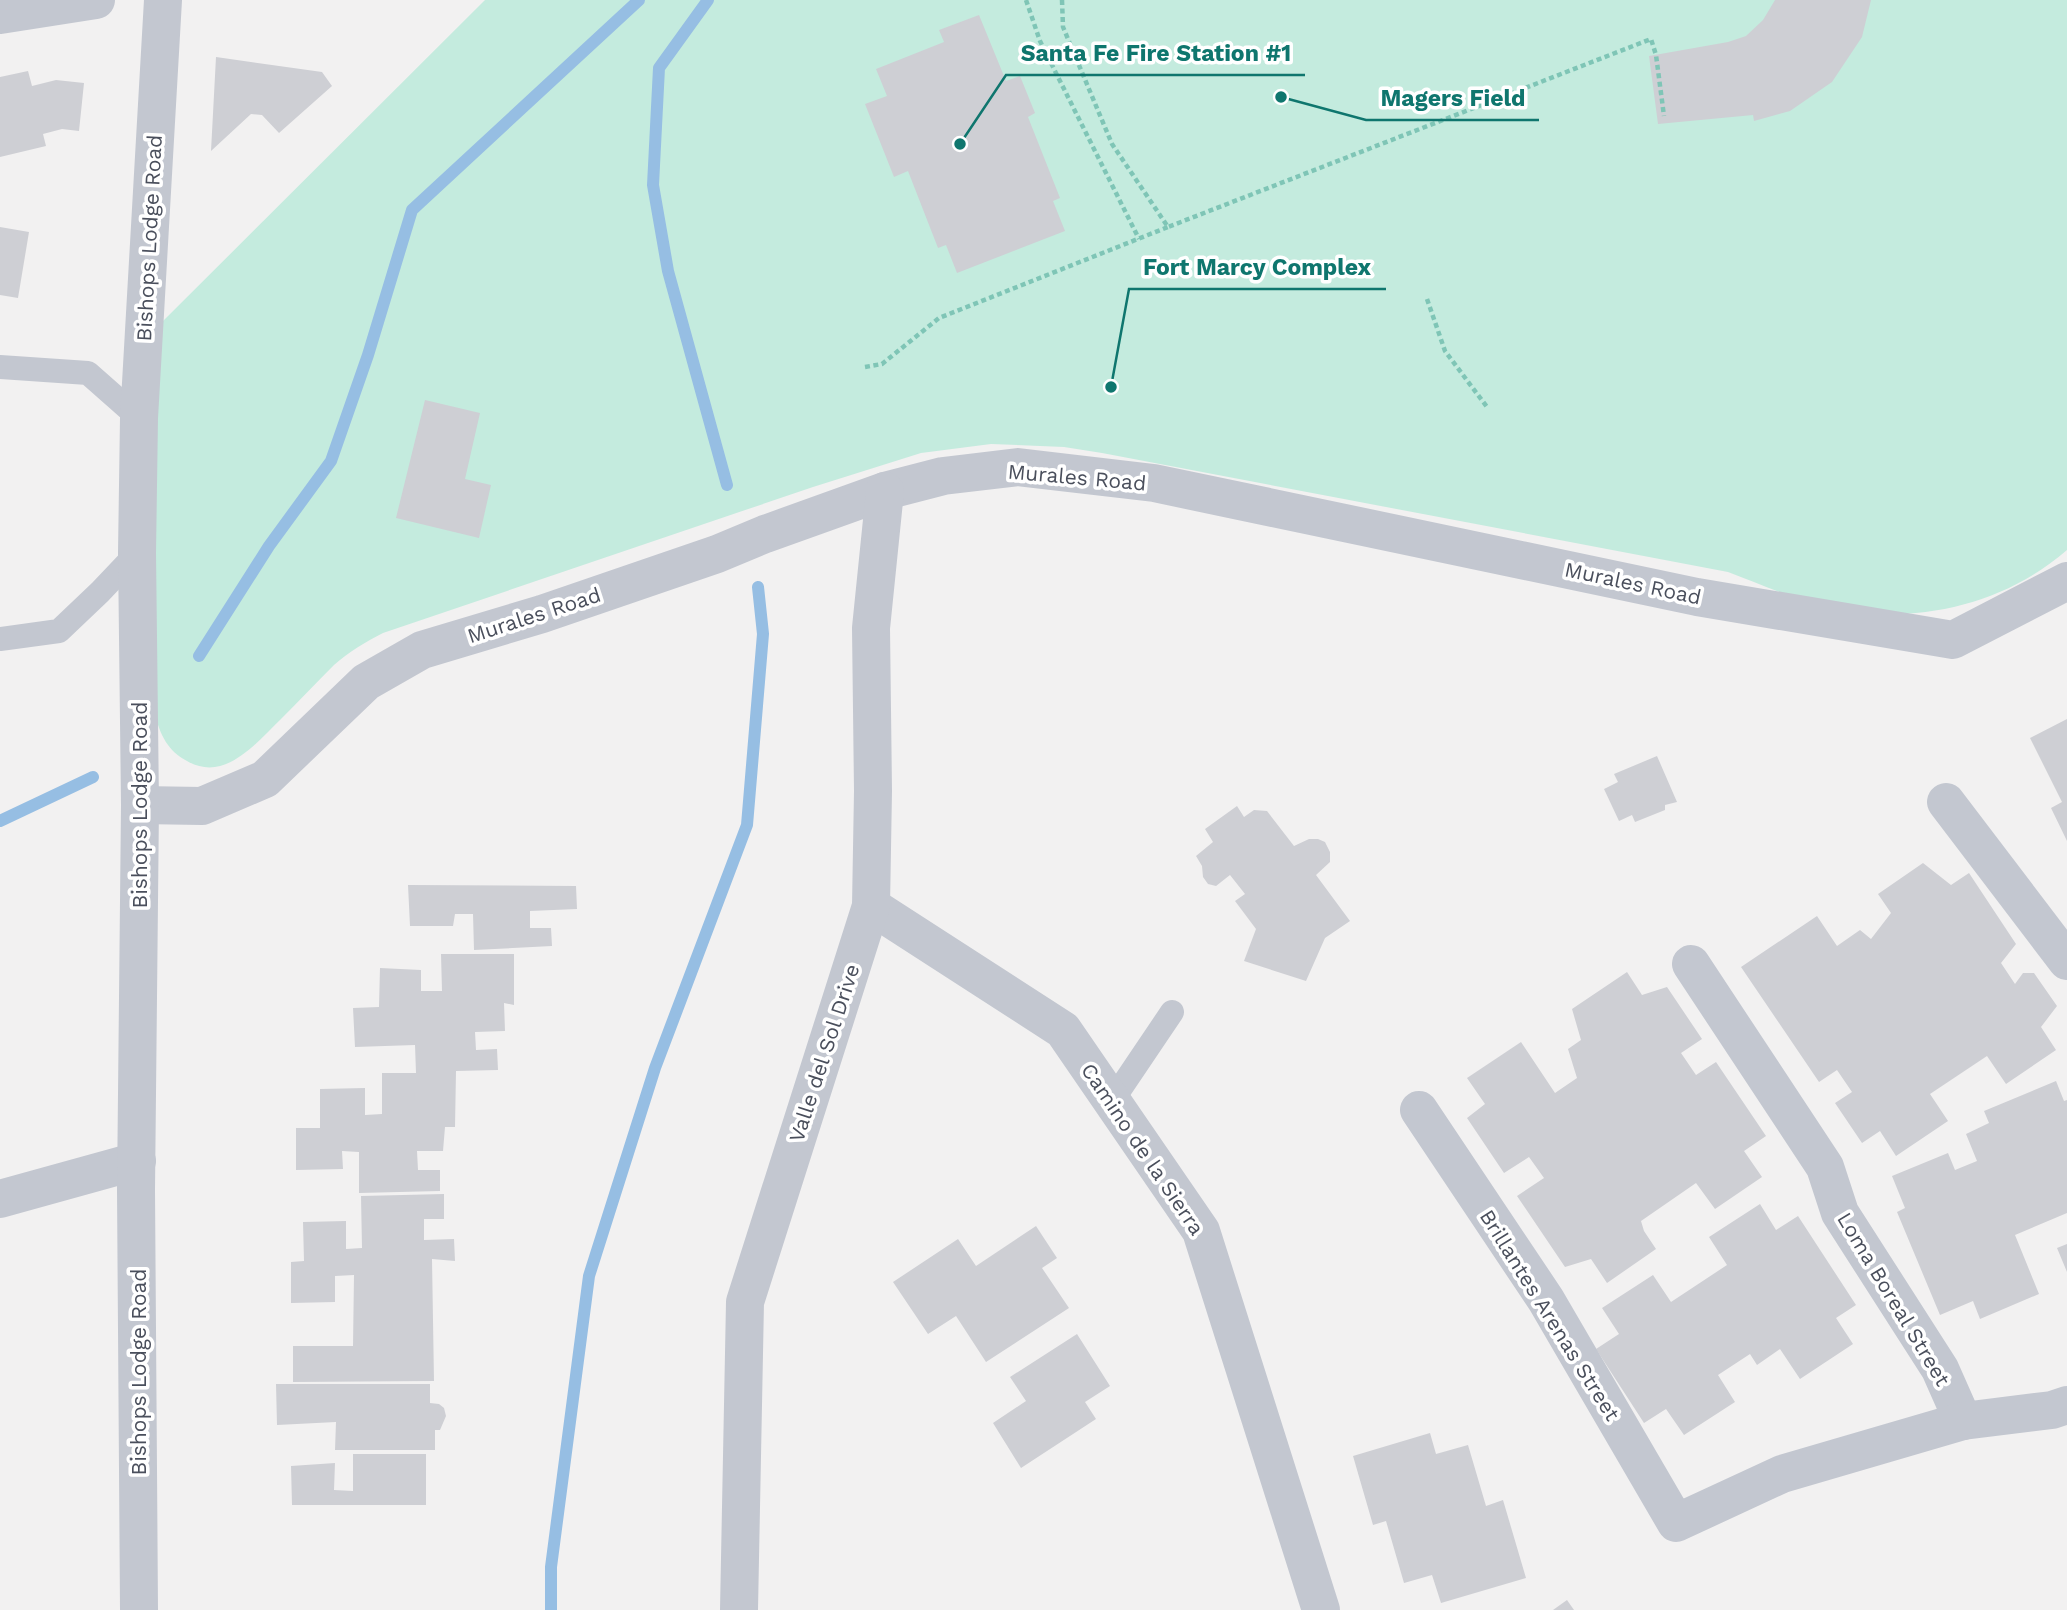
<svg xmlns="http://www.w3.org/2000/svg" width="2067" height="1610" font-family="'Work Sans',sans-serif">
<rect width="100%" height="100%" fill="#f2f1f1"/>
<path fill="#c4ebde" d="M485,0H2067V550C1999,609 1909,625 1822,608C1812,606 1802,601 1792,597C1771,589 1749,580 1728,572L1102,453L1064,447L991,444L921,453L813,487L383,633C365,642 349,652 334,665C316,683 299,701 281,719C256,743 225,783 187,761C168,751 160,735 155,714V329Z"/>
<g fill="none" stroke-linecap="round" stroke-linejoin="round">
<g stroke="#96bee3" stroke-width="12">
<polyline points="708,0 659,68 653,185 668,271 727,485"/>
<polyline points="199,656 269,546 331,461 368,355 412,210 639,0"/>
<polyline points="0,821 93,777"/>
<polyline points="551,1610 551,1567 589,1276 655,1068 747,825 763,634 758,587"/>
</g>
</g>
<g fill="#cecfd4">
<polygon points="1775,0 1871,0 1862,37 1832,82 1790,111 1754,121 1753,115 1658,124 1649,56 1728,42 1746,36 1763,20"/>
<polygon points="979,15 1006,81 1020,76 1035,113 1028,117 1060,198 1053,201 1065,231 957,273 946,245 938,248 908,171 894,177 865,104 887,96 876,69 944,42 939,30"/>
<polygon points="216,57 322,72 332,86 279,133 262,115 251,114 211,151"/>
<polygon points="28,71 32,86 56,80 84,83 79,131 62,129 43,134 46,146 0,157 0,77"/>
<polygon points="0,227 29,232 18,298 0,295"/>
<polygon points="425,400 480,413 465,479 491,485 479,538 396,518"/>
<polygon points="2067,719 2067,841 2051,808 2062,802 2030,738"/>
<polygon points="1657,756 1677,802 1665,805 1665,810 1635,822 1632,815 1619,821 1604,789 1618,782 1614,774"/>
<polygon points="1237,806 1244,817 1254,810 1267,811 1294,846 1309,839 1318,839 1325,842 1330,852 1330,862 1316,875 1350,921 1325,938 1306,981 1244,961 1256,929 1235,901 1245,894 1230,875 1216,886 1208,884 1203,877 1202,866 1196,856 1213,842 1205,829"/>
<polygon points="1923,863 1951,885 1969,873 2016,944 2001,963 2015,984 2023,973 2034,973 2057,1006 2041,1027 2056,1050 2006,1084 1987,1056 1930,1094 1948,1121 1896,1156 1880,1131 1862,1143 1835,1103 1852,1092 1837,1070 1819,1082 1741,967 1817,916 1837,946 1860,930 1871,939 1891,913 1878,894"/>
<polygon points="408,885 576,886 577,909 530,911 530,928 551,928 552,946 474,950 473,914 455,914 453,926 410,926"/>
<polygon points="441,954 514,954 514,1005 504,1003 505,1031 475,1032 476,1050 497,1049 498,1070 456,1071 455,1127 445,1127 443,1151 417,1151 418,1170 440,1170 440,1191 359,1193 359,1152 342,1151 343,1169 296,1170 296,1128 320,1128 320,1089 365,1088 365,1115 382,1114 382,1073 416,1073 415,1045 355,1047 353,1008 379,1007 380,968 421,970 421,991 442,991"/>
<polygon points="1627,972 1642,995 1667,987 1702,1039 1681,1053 1696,1075 1716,1062 1766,1136 1744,1151 1762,1177 1715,1209 1696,1183 1641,1221 1644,1231 1656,1249 1607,1283 1591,1259 1565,1267 1517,1196 1544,1178 1529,1157 1504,1173 1467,1118 1485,1104 1467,1078 1521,1042 1555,1093 1577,1078 1568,1049 1581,1040 1572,1009"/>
<polygon points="2056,1081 2064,1101 2067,1100 2067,1213 2015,1235 2039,1294 1980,1319 1973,1301 1940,1315 1897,1212 1905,1208 1892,1176 1948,1153 1955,1170 1977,1161 1966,1134 1989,1123 1984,1111"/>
<polygon points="444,1194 444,1219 424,1219 424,1240 454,1239 455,1261 432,1259 434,1381 293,1382 293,1346 353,1346 354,1275 335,1276 335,1302 291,1303 291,1262 304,1261 303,1222 346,1221 346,1249 362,1248 361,1196"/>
<polygon points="1760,1204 1776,1230 1798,1216 1856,1305 1836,1318 1853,1344 1800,1379 1780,1349 1757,1365 1750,1354 1718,1375 1735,1402 1684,1435 1666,1409 1644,1423 1596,1349 1619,1334 1602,1308 1653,1275 1671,1302 1727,1265 1709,1237"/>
<polygon points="1036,1226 1057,1258 1042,1268 1069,1308 986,1362 956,1316 928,1334 893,1282 958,1239 976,1266"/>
<polygon points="2067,1244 2067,1272 2057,1248"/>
<polygon points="1077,1334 1110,1386 1085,1402 1096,1419 1021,1468 993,1423 1026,1401 1010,1377"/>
<polygon points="276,1384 430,1384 430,1403 439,1404 444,1408 446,1416 440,1430 435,1430 435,1450 335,1450 336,1422 277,1425"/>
<polygon points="1430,1433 1436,1454 1468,1445 1486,1506 1503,1500 1526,1578 1441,1603 1432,1575 1404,1583 1386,1521 1373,1525 1353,1456"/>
<polygon points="353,1454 426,1454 426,1505 292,1505 291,1466 335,1463 334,1490 353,1491"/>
<polygon points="1567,1600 1574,1610 1553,1610"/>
</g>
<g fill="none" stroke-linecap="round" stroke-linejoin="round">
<g stroke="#7fc5b6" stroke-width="4.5" stroke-dasharray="5 3.5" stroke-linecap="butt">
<polyline points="1026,0 1040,41 1139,239"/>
<polyline points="1062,0 1063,27 1112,144 1168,227 1651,39 1656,55 1664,116"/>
<polyline points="1427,299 1445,351 1487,407"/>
<polyline points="865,367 882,364 939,318 1168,227"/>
</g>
<g stroke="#c3c7d0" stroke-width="24">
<polyline points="0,367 88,373 139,418"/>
<polyline points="0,639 59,631 100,592 137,553"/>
<polyline points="1112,1101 1172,1012"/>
</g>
<g stroke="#c3c7d0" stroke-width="38">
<polyline points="0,15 96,0"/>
<polyline points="1946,802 2067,961"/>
<polyline points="140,805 202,806 265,779 366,682 422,650 542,614 717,554 765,534 885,491 943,476 1018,467 1154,483 1697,597 1953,640 2067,581"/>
<polyline points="871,906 1063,1030 1201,1231 1321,1610"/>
<polyline points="1691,964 1825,1167 1840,1213 1940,1369 1963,1421"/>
<polyline points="1419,1110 1546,1300 1676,1523 1782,1474 1963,1421 2052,1410 2067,1405"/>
<polyline points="0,1199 137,1161"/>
<polyline points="739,1610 745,1302 871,906 873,791 871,628 885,491"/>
</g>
<polyline stroke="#c3c7d0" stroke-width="38" points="139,1610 136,1190 140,805 137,553 139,418 163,0"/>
</g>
<g text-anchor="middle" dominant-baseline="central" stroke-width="7" stroke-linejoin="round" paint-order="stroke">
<g font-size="21" fill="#4a4f5c" stroke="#fff">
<text transform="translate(149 238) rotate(-87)">Bishops Lodge Road</text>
<text transform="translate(1077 477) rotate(5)">Murales Road</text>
<text transform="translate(1633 583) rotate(12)">Murales Road</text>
<text transform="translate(534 615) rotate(-18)">Murales Road</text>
<text transform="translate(139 805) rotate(-90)">Bishops Lodge Road</text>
<text transform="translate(824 1053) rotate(-72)">Valle del Sol Drive</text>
<text transform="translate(1143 1149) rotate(56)">Camino de la Sierra</text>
<text transform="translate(1894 1299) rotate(59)">Loma Boreal Street</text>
<text transform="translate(1550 1315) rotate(58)">Brillantes Arenas Street</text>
<text transform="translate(138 1372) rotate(-90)">Bishops Lodge Road</text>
</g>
</g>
<path fill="none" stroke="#0f766e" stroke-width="2.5" d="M960 144L1006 75H1305M1281 97L1366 120H1539M1111 387L1129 289H1386"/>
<g fill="#0f766e" stroke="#fff" stroke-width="2.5">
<circle cx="960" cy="144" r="7"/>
<circle cx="1281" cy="97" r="7"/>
<circle cx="1111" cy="387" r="7"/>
</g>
<g font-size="23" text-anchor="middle" font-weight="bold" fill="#0f766e" stroke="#fff" stroke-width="7" stroke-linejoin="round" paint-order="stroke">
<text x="1156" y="61">Santa Fe Fire Station #1</text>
<text x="1453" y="106">Magers Field</text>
<text x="1257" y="275">Fort Marcy Complex</text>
</g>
</svg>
